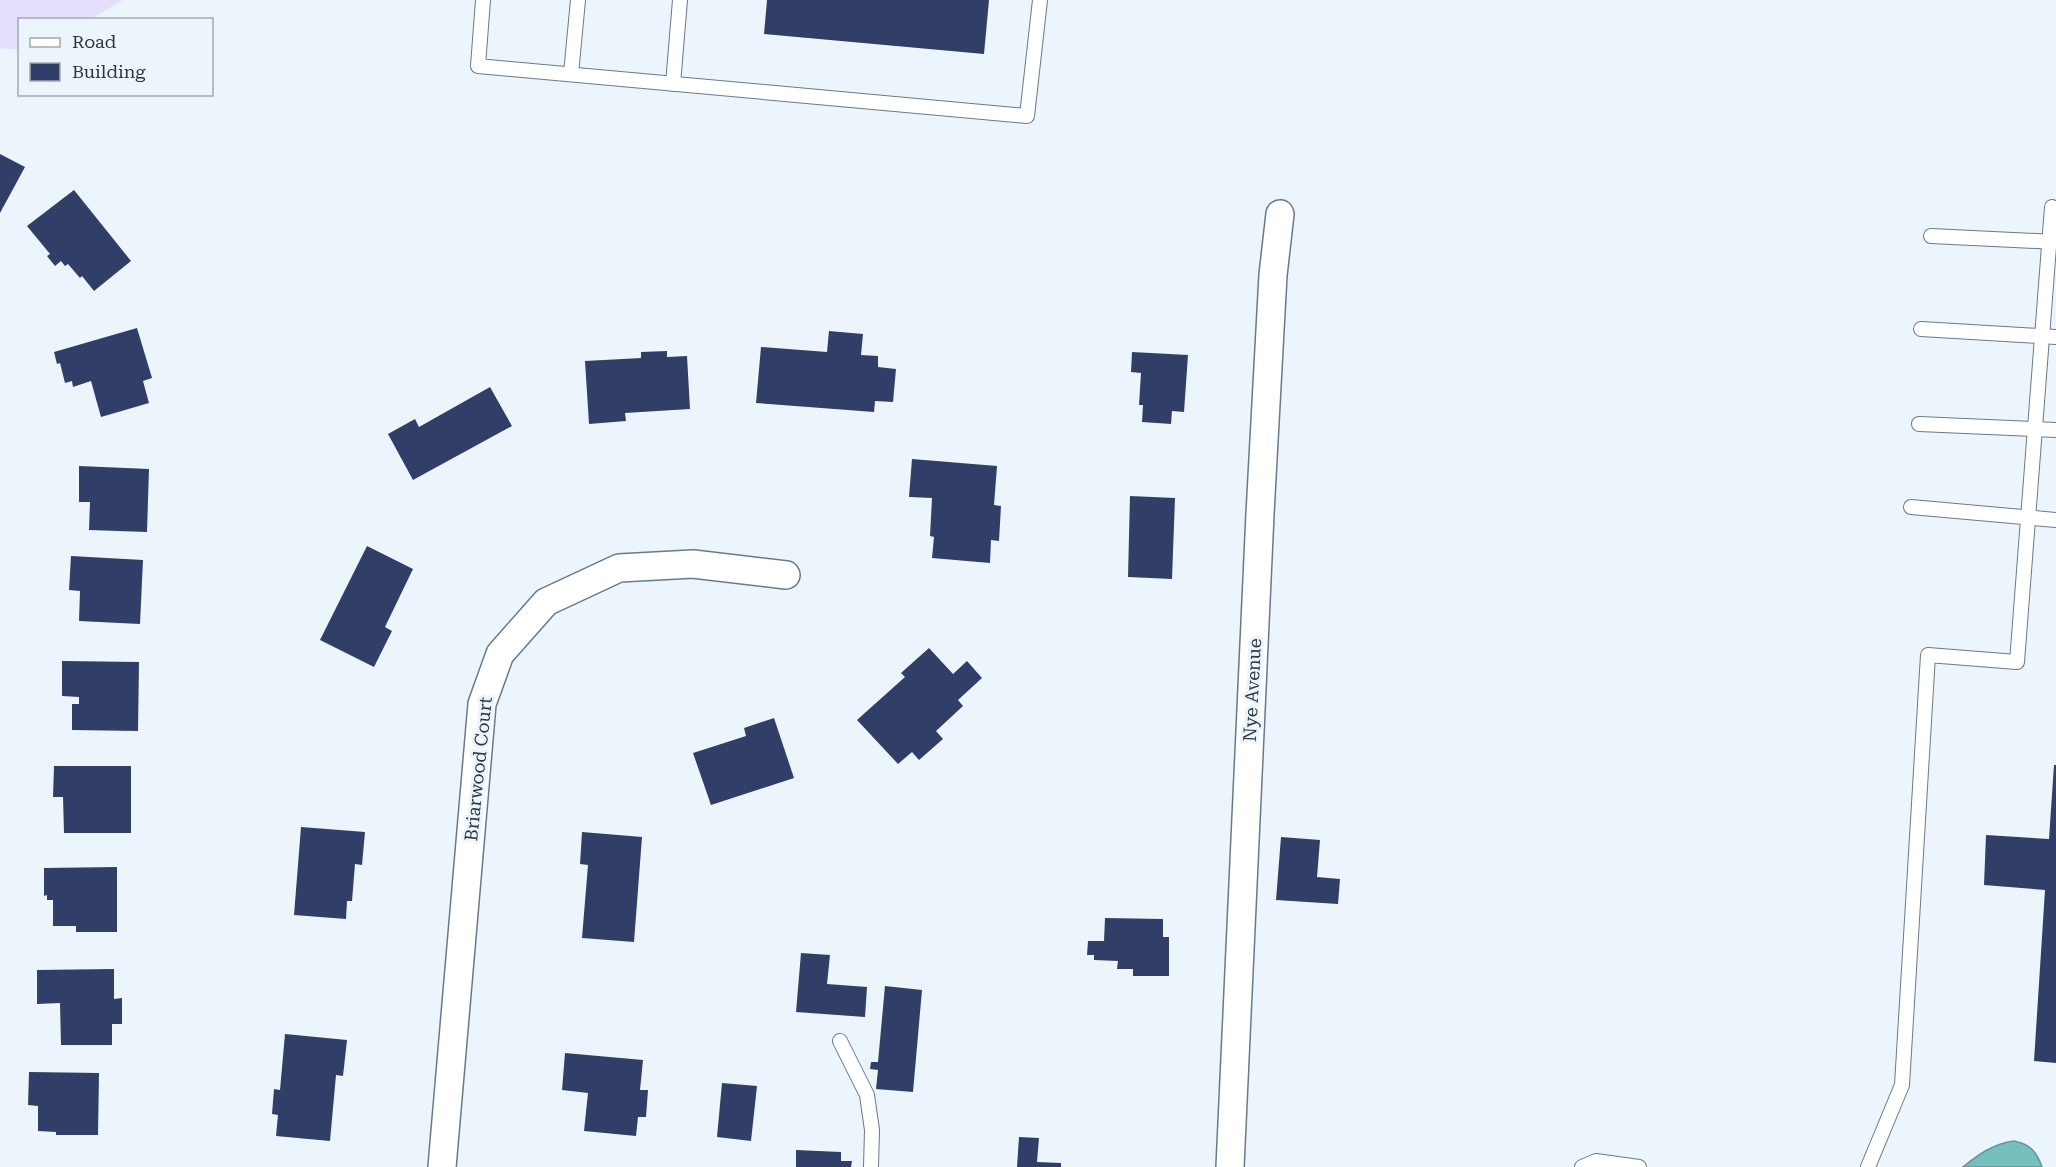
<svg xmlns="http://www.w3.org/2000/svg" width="2056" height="1167" font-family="'Roboto Serif',serif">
<rect width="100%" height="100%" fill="#ecf5fc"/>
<polygon fill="#e5dffd" points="0,0 123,0 91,19 20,20 19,50 0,48"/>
<path fill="#75c0be" stroke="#609798" stroke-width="1.5" d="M2014,1141C2030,1144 2037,1152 2042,1167H1963C1979,1154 1993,1144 2014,1141Z"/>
<g fill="#313e68">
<polygon points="767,0 989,0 984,54 764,34"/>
<polygon points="0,154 25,167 0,213"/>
<polygon points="74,190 131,261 94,291 82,276 80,278 68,264 65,266 61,261 55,266 47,256 50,254 27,226"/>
<polygon points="137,328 152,378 143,381 149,403 101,417 91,381 73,387 72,381 65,383 60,363 57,364 54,352"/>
<polygon points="829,331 863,334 861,355 878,356 878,367 896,369 893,402 875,401 874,412 756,403 761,347 827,352"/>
<polygon points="667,351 667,357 687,356 690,409 625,413 626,421 589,424 585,361 641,358 641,352"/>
<polygon points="1132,352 1188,355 1184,412 1172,411 1171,424 1142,422 1143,405 1139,405 1141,373 1131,372"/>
<polygon points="490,387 512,426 413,480 388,434 415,419 419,427"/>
<polygon points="912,459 997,466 994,505 1001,506 999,541 991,540 990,563 932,558 934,537 930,536 932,498 909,497"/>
<polygon points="79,466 149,469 147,532 89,530 90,502 79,502"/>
<polygon points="1130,496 1175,498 1172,579 1128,577"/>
<polygon points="367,546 413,569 385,627 392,631 374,667 320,640"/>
<polygon points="71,556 143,560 140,624 79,621 80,591 69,590"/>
<polygon points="929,648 953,674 967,661 982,678 958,700 963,706 936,731 943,739 919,760 912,752 898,764 857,720 905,677 901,673"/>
<polygon points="62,661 139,662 138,731 72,730 72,704 79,704 79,697 62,696"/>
<polygon points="774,718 794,778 711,805 693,753 746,736 744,728"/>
<polygon points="2054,765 2056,765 2056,1063 2034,1061 2045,890 1984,885 1986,835 2049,839"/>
<polygon points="54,766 131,766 131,833 64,833 63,797 53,797"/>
<polygon points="301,827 365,832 362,865 355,864 352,901 347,901 346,919 294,915"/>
<polygon points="582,832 642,837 634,942 582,938 588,865 580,864"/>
<polygon points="1281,837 1320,840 1317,877 1340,879 1338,904 1276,900"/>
<polygon points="117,867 117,932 76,932 76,926 53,926 53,900 47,900 47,895 44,896 44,868"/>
<polygon points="1105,918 1163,919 1163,937 1169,937 1169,976 1133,976 1133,969 1117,969 1118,961 1094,960 1094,955 1087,955 1088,941 1104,941"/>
<polygon points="801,953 830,955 827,984 867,987 865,1017 796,1012"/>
<polygon points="114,969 114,999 122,998 122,1024 112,1024 112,1045 61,1045 60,1003 37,1004 37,970"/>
<polygon points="885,986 922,990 913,1092 876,1089 878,1070 870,1069 871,1062 878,1062"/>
<polygon points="285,1034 347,1040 343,1076 336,1075 330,1141 276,1136 278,1115 272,1114 274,1089 280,1090"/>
<polygon points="565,1053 643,1060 640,1090 648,1090 646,1117 638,1117 636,1136 584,1131 588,1093 562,1090"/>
<polygon points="29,1072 99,1073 98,1135 56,1135 56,1132 38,1131 38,1106 28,1105"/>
<polygon points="722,1083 757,1086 751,1141 717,1137"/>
<polygon points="1019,1137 1039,1138 1037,1162 1061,1163 1061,1167 1017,1167"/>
<polygon points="796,1150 841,1152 841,1161 852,1161 851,1167 796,1167"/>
</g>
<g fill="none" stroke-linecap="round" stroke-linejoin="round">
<defs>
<g id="lane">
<polyline points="483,0 478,66 1027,116 1040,0"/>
<polyline points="571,74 578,0"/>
<polyline points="673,84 680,0"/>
<polyline points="1931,236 2056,242"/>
<polyline points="1921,329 2056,337"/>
<polyline points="1919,424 2056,430"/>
<polyline points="1911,507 2056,520"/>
<polyline points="840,1041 867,1095 872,1130 871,1167"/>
<polyline points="1582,1167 1596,1161 1639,1167"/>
<polyline points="1868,1167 1902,1085 1928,655 2017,662 2052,207"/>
</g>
<g id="street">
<polyline points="442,1167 482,704 500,654 546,602 619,568 693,564 786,575"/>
<polyline points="1230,1167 1260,514 1273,275 1280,214"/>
</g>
</defs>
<use href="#lane" stroke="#677a8b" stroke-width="16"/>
<use href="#street" stroke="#677a8b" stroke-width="30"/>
<use href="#lane" stroke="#fff" stroke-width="14"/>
<use href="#street" stroke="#fff" stroke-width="27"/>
</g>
<g text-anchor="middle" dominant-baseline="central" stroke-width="6" stroke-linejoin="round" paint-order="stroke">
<g font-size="18" fill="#2f373e" stroke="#ecf5fc">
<text transform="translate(1252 690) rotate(-87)">Nye Avenue</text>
<text transform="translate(478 769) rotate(-84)">Briarwood Court</text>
</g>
</g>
<rect x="18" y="18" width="195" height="78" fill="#ecf5fc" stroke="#a0a9b0" stroke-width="1.5"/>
<rect x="30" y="38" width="30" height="9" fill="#ffffff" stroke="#a0a9b0" stroke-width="1.5"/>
<text x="72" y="48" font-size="18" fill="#2f373e">Road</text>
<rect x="30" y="63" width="30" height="18" fill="#313e68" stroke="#a0a9b0" stroke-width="1.5"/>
<text x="72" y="78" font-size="18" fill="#2f373e">Building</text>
</svg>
